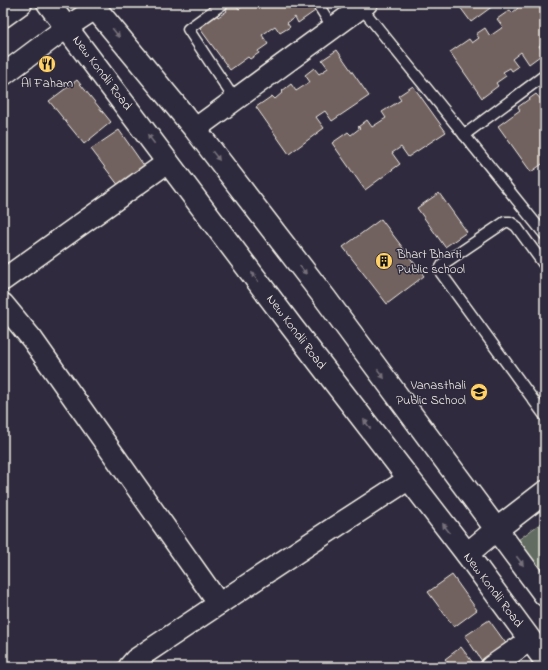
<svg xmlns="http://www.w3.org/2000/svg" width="548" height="670" font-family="'Indie Flower',sans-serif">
<rect width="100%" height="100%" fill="#2f2a3d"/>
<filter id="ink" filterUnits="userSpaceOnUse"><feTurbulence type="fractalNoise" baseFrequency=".025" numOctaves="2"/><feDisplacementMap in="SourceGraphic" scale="8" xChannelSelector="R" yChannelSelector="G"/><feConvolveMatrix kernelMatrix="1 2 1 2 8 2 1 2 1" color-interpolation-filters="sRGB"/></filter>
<g filter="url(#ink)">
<polygon fill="#626c60" stroke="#abaea4" points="545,520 545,581 514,543"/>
<g fill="#72625f" stroke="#f4f1e8">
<polygon points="232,3 235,3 239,9 247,3 309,3 315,11 298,23 295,17 287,23 290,27 280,33 275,26 262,35 268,44 258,51 259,53 250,59 248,57 230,70 198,26 216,13 218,17 227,11 225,8"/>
<polygon points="457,3 497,3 471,22"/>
<polygon points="515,3 540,3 545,10 545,41 539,46 544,53 529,64 521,52 512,59 518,67 512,71 510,68 503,72 506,76 496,83 498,86 482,98 450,52 469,39 472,43 479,38 476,34 485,28 490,36 503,27 497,19 510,10 512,13 518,8"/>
<polygon points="337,50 369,96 332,121 325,111 316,117 324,128 289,154 256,107 272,96 275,99 283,92 282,91 291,84 296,91 310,82 305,75 314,68 319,74 328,68 322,60"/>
<polygon points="77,80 111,122 84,144 49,101"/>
<polygon points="413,86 446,132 408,157 401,147 392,153 400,164 365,190 332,143 348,132 351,135 360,128 358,127 367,120 372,127 386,118 382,112 401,100 398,96"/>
<polygon points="536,94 545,104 545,162 531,172 498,126 520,110 518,107"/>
<polygon points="119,130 147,170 122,190 91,149"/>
<polygon points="439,193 467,232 445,247 417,208"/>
<polygon points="381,219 424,276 387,304 343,247"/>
<polygon points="452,575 477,610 454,627 428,592"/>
<polygon points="489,620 510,649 486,667 465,636"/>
<polygon points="461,647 476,667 451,667 445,659"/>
</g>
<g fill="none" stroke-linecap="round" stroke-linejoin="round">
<defs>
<g id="lane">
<polyline points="224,3 188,29 235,100"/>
<polyline points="317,3 333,28"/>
<polyline points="361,7 545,235"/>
<polyline points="464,135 545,75"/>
<polyline points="545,266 516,226 510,222 505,222 443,264 440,269 441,273 545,416"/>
</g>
<g id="street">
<polyline points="3,75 67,27 96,8"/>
<polyline points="195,129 367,3"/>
<polyline points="3,280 168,162"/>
<polyline points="3,304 32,339 219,604"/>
<path d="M129,667L135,660C226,599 317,538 409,479"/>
<polyline points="491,667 530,640"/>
</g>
<g id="secondary">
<polyline points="48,3 292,327 467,554 545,660"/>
<polyline points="91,3 195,129 325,298 545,595"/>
<polyline points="3,16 21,3"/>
<polyline points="467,554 497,529 545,492"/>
</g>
</defs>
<use href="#lane" stroke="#f4f1e8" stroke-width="13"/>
<use href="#street" stroke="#f4f1e8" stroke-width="24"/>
<use href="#secondary" stroke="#f4f1e8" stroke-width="25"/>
<use href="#lane" stroke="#2f2a3d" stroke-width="10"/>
<use href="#street" stroke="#2f2a3d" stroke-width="21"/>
<use href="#secondary" stroke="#2f2a3d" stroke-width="22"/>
</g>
<defs><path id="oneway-solid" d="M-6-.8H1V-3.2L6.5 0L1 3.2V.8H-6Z"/></defs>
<g fill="#747079">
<use href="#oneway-solid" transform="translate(116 33) rotate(51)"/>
<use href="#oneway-solid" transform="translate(151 139) rotate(-127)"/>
<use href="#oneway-solid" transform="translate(216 156) rotate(52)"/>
<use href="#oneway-solid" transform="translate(303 270) rotate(52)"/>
<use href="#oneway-solid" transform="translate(255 277) rotate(-127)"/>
<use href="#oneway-solid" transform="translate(381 374) rotate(53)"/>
<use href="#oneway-solid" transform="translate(367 424) rotate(-127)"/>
<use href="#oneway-solid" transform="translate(446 528) rotate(-127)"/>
<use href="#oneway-solid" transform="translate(520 561) rotate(53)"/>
</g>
</g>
<defs>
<symbol id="restaurant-disc" viewBox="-11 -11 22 22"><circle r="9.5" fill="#ffd166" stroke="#2f2a3d"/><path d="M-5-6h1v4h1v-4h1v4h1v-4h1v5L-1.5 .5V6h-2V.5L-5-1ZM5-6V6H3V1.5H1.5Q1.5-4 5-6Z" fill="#111"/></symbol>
<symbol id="building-disc" viewBox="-11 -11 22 22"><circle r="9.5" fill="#ffd166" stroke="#2f2a3d"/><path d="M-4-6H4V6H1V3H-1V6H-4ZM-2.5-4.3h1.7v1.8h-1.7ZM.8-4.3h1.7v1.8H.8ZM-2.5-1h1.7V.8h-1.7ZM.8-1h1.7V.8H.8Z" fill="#111"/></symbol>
<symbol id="school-disc" viewBox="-11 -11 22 22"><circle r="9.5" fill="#ffd166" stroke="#2f2a3d"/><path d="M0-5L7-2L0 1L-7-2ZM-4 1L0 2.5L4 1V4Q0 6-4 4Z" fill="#111"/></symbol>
</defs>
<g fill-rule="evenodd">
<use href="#restaurant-disc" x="37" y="54" width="20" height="20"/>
<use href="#building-disc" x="374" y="251" width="20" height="20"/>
<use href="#school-disc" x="469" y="382" width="20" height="20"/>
</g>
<g text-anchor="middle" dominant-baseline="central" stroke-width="3" stroke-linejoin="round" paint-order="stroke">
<g font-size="13" fill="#f4f1e8" stroke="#2f2a3d">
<text transform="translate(102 73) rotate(53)">New Kondli Road</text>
<text transform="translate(296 332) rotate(53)">New Kondli Road</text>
<text transform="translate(493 590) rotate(53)">New Kondli Road</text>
</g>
<g font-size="13" fill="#f4f1e8" stroke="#2f2a3d">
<text x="47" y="83">Al Faham</text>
<text x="397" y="254" text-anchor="start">Bhart Bharti<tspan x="397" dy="15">Public school</tspan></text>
<text x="466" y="385" text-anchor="end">Vanasthali<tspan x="466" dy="15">Public School</tspan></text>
</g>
</g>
<rect width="548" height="670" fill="none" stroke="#2f2a3d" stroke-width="16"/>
<rect x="8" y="8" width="532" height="654" fill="none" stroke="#f4f1e8" stroke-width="1.5" filter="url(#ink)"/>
</svg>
